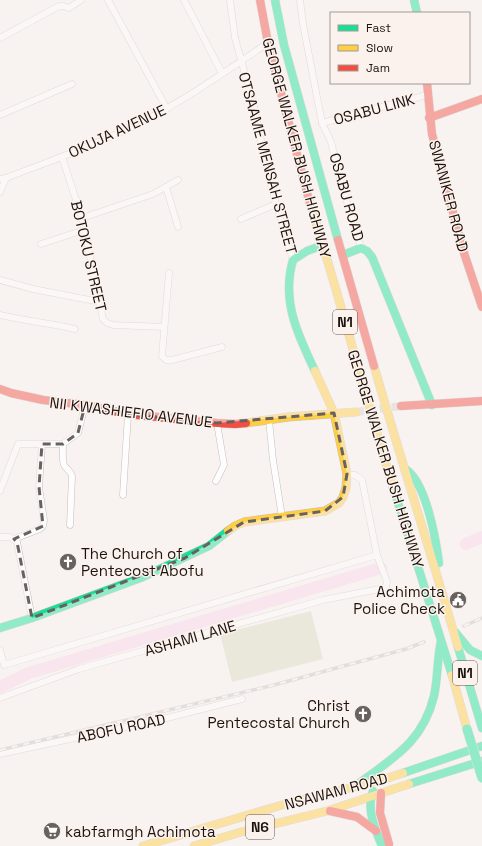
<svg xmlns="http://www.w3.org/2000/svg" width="482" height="846" font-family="'Space Grotesk',sans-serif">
<rect width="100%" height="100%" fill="#f8f3f0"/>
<polygon fill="#dadac2" points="311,611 323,659 232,682 220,634"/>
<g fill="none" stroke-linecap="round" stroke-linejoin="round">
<g stroke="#f8d4e8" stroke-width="12">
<polyline points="466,544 482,537"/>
<polyline points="0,687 29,673 381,568"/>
</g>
<polyline stroke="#d7d1ce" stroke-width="8" stroke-dasharray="8 4" stroke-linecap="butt" points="356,412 401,406"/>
<defs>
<g id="street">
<polyline points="108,0 167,109"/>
<polyline points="184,0 222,73"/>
<polyline points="230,0 235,38 255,110 266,166 276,204 293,260"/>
<polyline points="300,0 303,24 322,123 331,142 341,182 361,248"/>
<polyline points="0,38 59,6 63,6 69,8 81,0"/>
<polyline points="0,115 72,84"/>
<polyline points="322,123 427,95"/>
<polyline points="62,157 82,218 103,319 107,323 113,325 164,327"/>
<path d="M0,179L6,178C50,161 94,146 136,125C182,102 225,72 268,43"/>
<polyline points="166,187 178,227"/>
<polyline points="0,192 6,178"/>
<polyline points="82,218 153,194 178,180"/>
<polyline points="241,219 276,204"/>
<polyline points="41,244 84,230"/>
<polyline points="169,273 162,356 166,360 172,360 222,347"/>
<polyline points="0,280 33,289 100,302"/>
<path d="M0,315C25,321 50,323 75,329"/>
<polyline points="269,420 273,460 282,517"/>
<path d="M63,444C63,450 62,460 64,465C67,470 71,471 72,476L70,525"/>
<polyline points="216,481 224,465 217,423"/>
<polyline points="0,491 18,444 63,444 78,433 85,405"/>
<polyline points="123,495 128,414"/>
<polyline points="0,537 10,537 17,542 32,618"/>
<polyline points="14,539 40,529 43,526 44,520 39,487 42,444"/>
<polyline points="0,650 4,665 377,555"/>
<polyline points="0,698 79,669 323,600 384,588 386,586 387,582 377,555 362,480 355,475 347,474"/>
<polyline points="0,754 163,719 242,699"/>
</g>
<g id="fast">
<polyline points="275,0 284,45 338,240"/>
<polyline points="414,0 417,13"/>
<polyline points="343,255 361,248 367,251 372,257 432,405"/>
<path d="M315,371C298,335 281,301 293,260L307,251L323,245"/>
<path d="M405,469C426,481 436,540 439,563"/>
<polyline points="393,487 452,675"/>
<polyline points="0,628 32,618 143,577 209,546 228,531"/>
<polyline points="456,633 470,650 482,656"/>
<polyline points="458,647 482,728"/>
<polyline points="403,773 482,746"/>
<path d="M358,784C393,758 423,742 434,696C438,678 437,659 441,641"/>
<polyline points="409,784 482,761"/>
<path d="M373,791C366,809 375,829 382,846"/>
</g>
<g id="slow">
<path d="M310,204C340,297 364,393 393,487"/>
<path d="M374,366C401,460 431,553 458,647"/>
<polyline points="246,423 288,417 356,412"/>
<polyline points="228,531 235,526 244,522 325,511 339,503 343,497 346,488 347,474 334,413 315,371"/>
<polyline points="452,675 467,729"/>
<polyline points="143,846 289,803 382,780 403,773"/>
<polyline points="194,846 241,832 327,811 409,784"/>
</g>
<g id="jam">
<polyline points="260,0 268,43 310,204"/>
<polyline points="427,83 432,134 464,253 482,307"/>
<polyline points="429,118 482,99"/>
<polyline points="338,240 374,366"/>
<polyline points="0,389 11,393 43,400 85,405 128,414 217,423 235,424 246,423"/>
<polyline points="401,406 482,401"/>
<polyline points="381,793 380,813 389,844"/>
<polyline points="330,811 357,817 376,831"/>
</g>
</defs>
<use href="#street" stroke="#c5bfbb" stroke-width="7"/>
<use href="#fast" stroke="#c5bfbb" stroke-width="9"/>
<use href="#slow" stroke="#c5bfbb" stroke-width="9"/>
<use href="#jam" stroke="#c5bfbb" stroke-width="9"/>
<use href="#street" stroke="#fefdfd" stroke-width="6"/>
<use href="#fast" stroke="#16e098" stroke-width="8"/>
<use href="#slow" stroke="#ffcf43" stroke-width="8"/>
<use href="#jam" stroke="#f24e42" stroke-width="8"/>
<defs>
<g id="rail">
<polyline points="464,626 482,618"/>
<polyline points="0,750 274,685 406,649 424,642"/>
</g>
</defs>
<use href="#rail" stroke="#c8c6c5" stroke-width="3.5"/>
<use href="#rail" stroke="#fcf2ed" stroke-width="2" stroke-dasharray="6" stroke-linecap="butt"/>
<defs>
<polyline id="fast-bridge" points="467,729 482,778"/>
</defs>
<use href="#fast-bridge" stroke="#d4d0ce" stroke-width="10" stroke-linecap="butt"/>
<use href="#fast-bridge" stroke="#16e098" stroke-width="9"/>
</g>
<path d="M0 0H482V846H0ZM85,405L128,414L217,423L334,413L347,474L343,497L325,511L244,522L185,558L32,618L17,542L14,539L43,526L39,487L42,444H63L78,433Z" fill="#f8f3f0" fill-opacity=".55" fill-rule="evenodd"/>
<path fill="none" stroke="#69615e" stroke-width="3" stroke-dasharray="8 5" stroke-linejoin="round" d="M85,405L128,414L217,423L334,413L347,474L343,497L325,511L244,522L185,558L32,618L17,542L14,539L43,526L39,487L42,444H63L78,433Z"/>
<defs>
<symbol id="church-disc" viewBox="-11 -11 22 22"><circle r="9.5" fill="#69615e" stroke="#fcf2ed"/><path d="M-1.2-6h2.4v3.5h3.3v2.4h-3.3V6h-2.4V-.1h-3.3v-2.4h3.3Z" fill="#fff"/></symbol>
<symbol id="civic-disc" viewBox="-11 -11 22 22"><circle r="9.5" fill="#69615e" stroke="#fcf2ed"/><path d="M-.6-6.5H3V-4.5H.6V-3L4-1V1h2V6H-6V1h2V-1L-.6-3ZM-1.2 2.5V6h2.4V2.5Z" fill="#fff"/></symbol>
<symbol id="supermarket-disc" viewBox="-11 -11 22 22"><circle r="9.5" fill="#69615e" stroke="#fcf2ed"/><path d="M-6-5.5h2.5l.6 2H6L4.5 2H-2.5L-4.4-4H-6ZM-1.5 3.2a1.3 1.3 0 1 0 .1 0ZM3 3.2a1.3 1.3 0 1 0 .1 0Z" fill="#fff"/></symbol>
</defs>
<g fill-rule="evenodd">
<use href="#church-disc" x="58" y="552" width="20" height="20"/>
<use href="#civic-disc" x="448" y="590" width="20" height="20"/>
<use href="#church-disc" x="353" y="704" width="20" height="20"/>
<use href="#supermarket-disc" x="42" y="821" width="20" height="20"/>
</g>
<g text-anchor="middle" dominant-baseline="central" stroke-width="3" stroke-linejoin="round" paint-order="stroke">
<g fill="#fcf2ed" stroke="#5f5652" stroke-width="1">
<rect x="333" y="310" width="24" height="24" rx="3"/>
<rect x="453" y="661" width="24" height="24" rx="3"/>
<rect x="246" y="815" width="28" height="24" rx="3"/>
</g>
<g font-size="14" font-weight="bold" fill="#1c130f">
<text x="345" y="322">N1</text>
<text x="465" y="673">N1</text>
<text x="260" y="827">N6</text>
</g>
<g font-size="15" fill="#1c130f" stroke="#fcf2ed">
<text transform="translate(374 109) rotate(-15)">OSABU LINK</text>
<text transform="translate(117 131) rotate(-25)">OKUJA AVENUE</text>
<text transform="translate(297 148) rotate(75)">GEORGE WALKER BUSH HIGHWAY</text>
<text transform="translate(268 163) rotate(75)">OTSAAME MENSAH STREET</text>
<text transform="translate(449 196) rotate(75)">SWANIKER ROAD</text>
<text transform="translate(347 197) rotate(74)">OSABU ROAD</text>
<text transform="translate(89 256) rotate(77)">BOTOKU STREET</text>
<text transform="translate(131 412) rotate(7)">NII KWASHIEFIO AVENUE</text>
<text transform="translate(386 459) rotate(73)">GEORGE WALKER BUSH HIGHWAY</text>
<text transform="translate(190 638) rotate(-16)">ASHAMI LANE</text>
<text transform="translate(121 728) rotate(-12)">ABOFU ROAD</text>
<text transform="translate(336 791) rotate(-15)">NSAWAM ROAD</text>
</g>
<g font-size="15" fill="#1c130f" stroke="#fcf2ed" text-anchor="start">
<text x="81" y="553">The Church of<tspan x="81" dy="17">Pentecost Abofu</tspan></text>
<text x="445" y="591" text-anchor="end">Achimota<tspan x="445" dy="17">Police Check</tspan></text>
<text x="350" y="705" text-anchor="end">Christ<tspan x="350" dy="17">Pentecostal Church</tspan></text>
<text x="65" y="831">kabfarmgh Achimota</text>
</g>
</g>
<rect x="330" y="12" width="140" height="72" fill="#fcf2ed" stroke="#a29994"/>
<rect x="338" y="25" width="20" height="6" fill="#16e098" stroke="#a29994"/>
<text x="366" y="32" font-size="12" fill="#1c130f">Fast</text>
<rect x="338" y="45" width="20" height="6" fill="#ffcf43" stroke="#a29994"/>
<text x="366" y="52" font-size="12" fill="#1c130f">Slow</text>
<rect x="338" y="65" width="20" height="6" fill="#f24e42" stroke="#a29994"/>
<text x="366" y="72" font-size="12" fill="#1c130f">Jam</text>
</svg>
